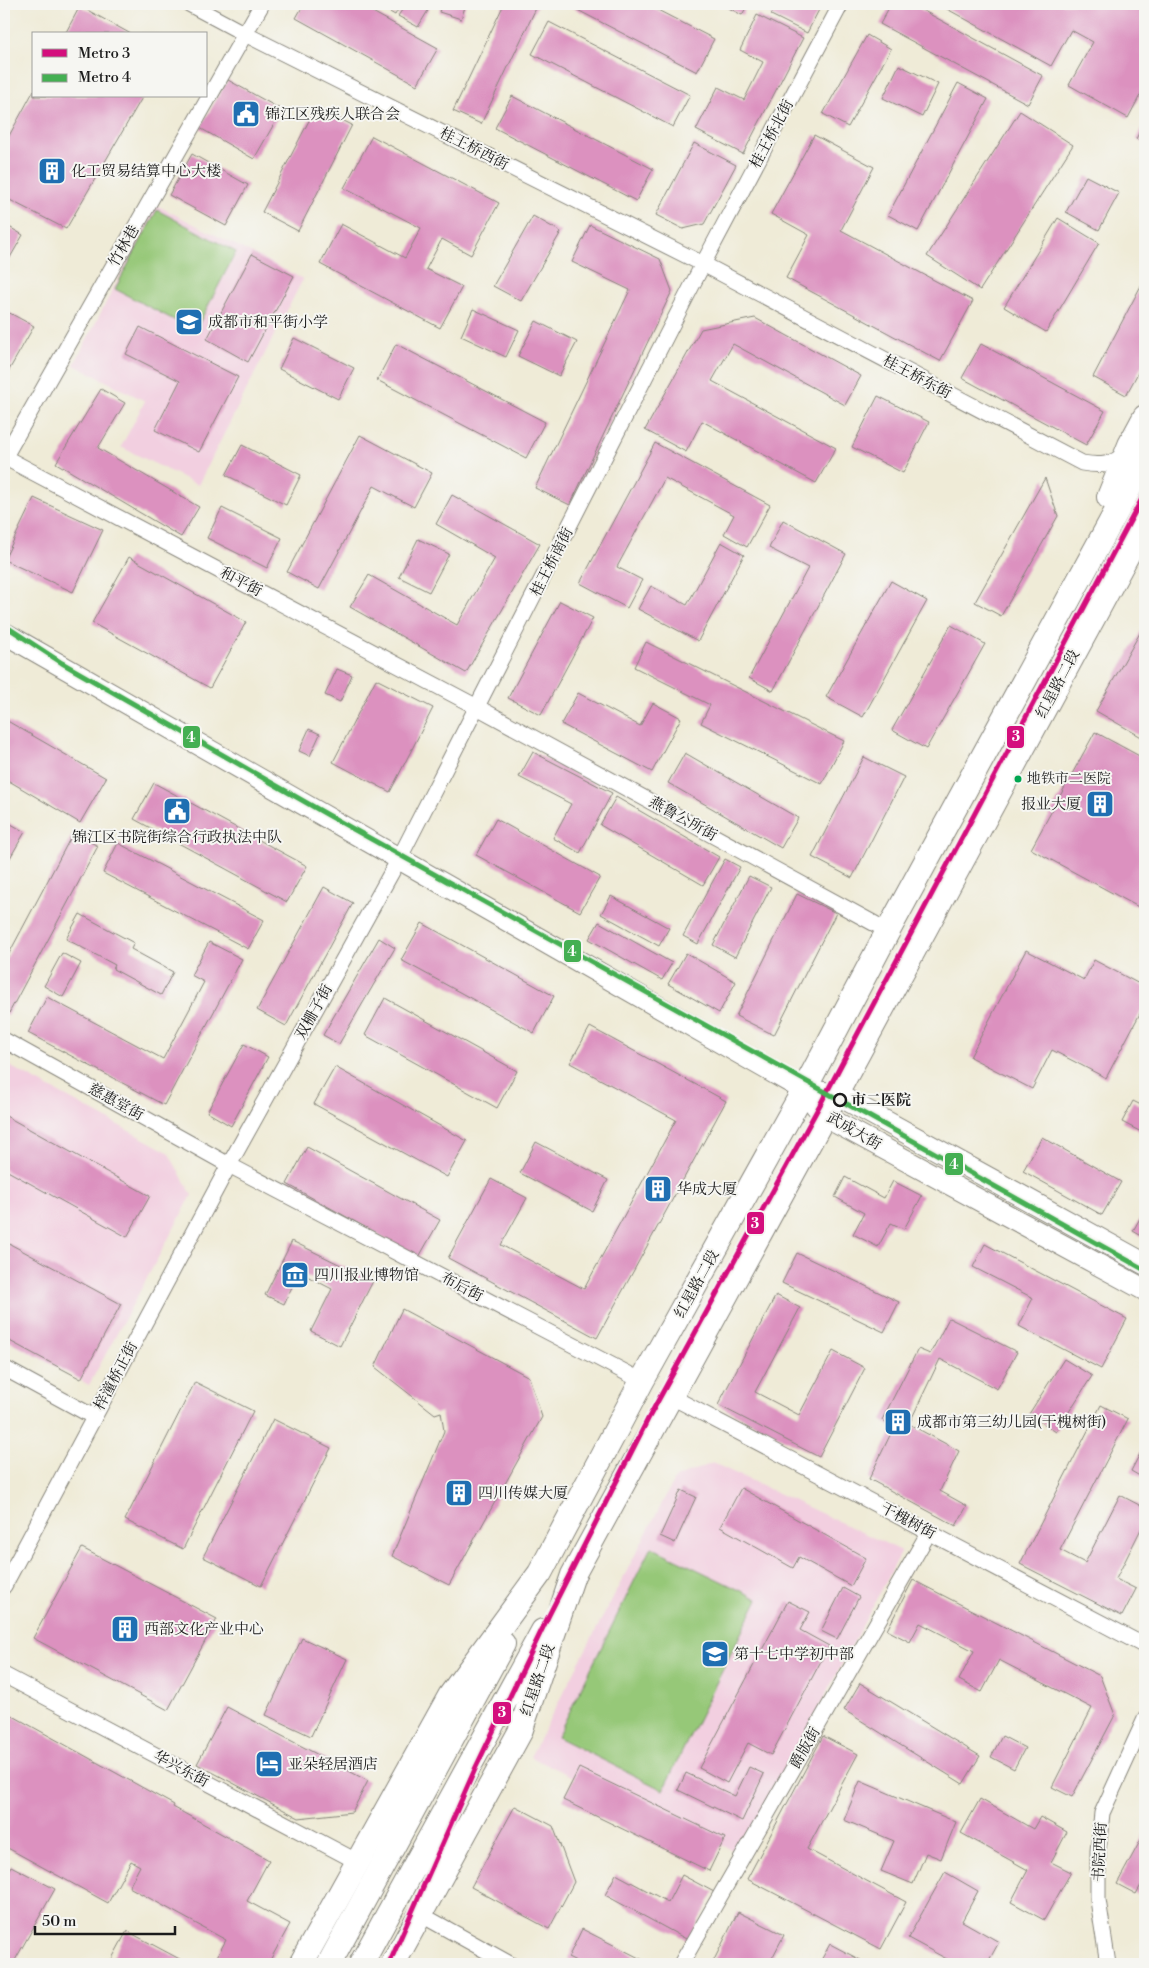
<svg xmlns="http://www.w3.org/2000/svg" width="1149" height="1968" font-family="'Libre Bodoni','Noto Serif SC',serif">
<rect width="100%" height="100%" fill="#f6f6f2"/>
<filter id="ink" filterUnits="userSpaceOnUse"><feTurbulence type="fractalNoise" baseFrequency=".02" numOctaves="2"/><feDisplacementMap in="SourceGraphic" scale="10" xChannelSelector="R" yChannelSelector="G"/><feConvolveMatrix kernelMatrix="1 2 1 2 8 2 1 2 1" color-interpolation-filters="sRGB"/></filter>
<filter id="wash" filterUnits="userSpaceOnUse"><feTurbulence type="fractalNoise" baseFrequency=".0096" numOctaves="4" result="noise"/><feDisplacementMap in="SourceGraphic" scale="20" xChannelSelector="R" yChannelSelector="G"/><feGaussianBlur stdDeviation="1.12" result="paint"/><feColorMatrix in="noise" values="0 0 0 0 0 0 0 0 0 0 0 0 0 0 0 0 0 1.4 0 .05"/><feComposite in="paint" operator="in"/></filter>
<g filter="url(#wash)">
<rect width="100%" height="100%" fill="#efebd7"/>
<g fill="#f2cfe0">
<polygon points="156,205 303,279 198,485 121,447 145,401 74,365"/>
<polygon points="4,1063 168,1152 192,1195 89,1385 4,1339"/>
<polygon points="713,1463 902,1551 741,1854 530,1757 675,1478"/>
</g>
<g fill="#96c878" stroke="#59724a">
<polygon points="157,210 236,252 195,331 115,289"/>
<polygon points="651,1547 758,1599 663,1790 557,1737"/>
</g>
<g id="blocks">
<g fill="#dc91bf">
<polygon points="304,4 361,4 360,5 438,48 417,85 296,18"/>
<polygon points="376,4 401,4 395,15"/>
<polygon points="406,4 432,4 418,27 398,16"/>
<polygon points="442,4 466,4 461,19 439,12"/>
<polygon points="504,4 538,4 481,124 453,111"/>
<polygon points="566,4 646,4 714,39 697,72"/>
<polygon points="721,4 748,4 742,15"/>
<polygon points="777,4 822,4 807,33 771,15"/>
<polygon points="891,4 911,4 1043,76 1028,104 880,24"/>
<polygon points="938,4 1145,4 1145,86 1128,118 1069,85 1093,42 1071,30 1051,66"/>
<polygon points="80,6 131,34 65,34"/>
<polygon points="757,15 803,38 743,154 696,130 718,87 744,100 763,62 740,50"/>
<polygon points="549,22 690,95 673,127 532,54"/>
<polygon points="867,35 891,49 848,127 823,114"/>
<polygon points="899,65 938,84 922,117 883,98"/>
<polygon points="228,80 282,110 254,159 200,128"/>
<polygon points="958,83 988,99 918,231 888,215"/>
<polygon points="34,90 34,96 143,96 66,229 4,197 4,145"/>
<polygon points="512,96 653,169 636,201 495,128"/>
<polygon points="316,107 352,125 298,231 262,212"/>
<polygon points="1020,111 1073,145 980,290 927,256"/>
<polygon points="1145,121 1145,144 1136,139"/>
<polygon points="814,135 874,167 841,230 973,301 940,361 786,278 809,235 771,214"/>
<polygon points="372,136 499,203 471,255 442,239 426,269 462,287 440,328 320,264 341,224 405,258 421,228 344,188"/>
<polygon points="694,143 736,165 704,224 683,229 656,215"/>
<polygon points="192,154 248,185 226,226 169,195"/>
<polygon points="1086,176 1119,193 1099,230 1066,212"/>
<polygon points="533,216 561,232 521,301 493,286"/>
<polygon points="1058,218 1099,243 1046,332 1004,307"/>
<polygon points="4,224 23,235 4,268"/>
<polygon points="590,225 660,259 672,291 570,505 535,488 630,290 572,262"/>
<polygon points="252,254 294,276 248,362 207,339"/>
<polygon points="1145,278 1145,360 1126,395 1093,377"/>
<polygon points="473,309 519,330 506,357 461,336"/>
<polygon points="4,310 34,326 4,379"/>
<polygon points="755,318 861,376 845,405 733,344 712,381 836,448 816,483 702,421 686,452 645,430 701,329"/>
<polygon points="536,321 577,342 559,376 518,356"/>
<polygon points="140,327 238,377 199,452 155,430 180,381 126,354"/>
<polygon points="294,338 354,368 338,399 279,369"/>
<polygon points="396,344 545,422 526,458 377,380"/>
<polygon points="981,344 1105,411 1086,445 962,378"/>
<polygon points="101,389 125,403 98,448 199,507 181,537 56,463"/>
<polygon points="878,396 929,422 903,473 852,447"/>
<polygon points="360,435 432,473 414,507 374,486 319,589 287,572"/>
<polygon points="655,443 770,505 747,547 724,534 734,515 665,478 617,567 642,580 627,608 580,583"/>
<polygon points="242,445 301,475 286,505 226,475"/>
<polygon points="1045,478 1058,516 1001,616 975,602"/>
<polygon points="452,495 540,544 466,673 350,607 369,575 457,625 495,558 436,524"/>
<polygon points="34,498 103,530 73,592 4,560"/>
<polygon points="222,508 282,538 267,568 207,538"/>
<polygon points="783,520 846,554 773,691 749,678 808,568 769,548"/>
<polygon points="418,539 449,554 429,592 399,577"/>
<polygon points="721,542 744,555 698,641 638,609 651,586 687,605"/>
<polygon points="129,557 246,622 210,688 92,623"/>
<polygon points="891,581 927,601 863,717 826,697"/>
<polygon points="560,601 593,618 541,715 508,698"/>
<polygon points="1145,624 1145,739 1096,711"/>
<polygon points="951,625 985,644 926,749 892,730"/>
<polygon points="646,642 844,741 822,784 701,723 710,705 634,667"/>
<polygon points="337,669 352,675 340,702 325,695"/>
<polygon points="376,679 433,708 390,792 333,762"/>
<polygon points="578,693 640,726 653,703 681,718 652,772 561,724"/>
<polygon points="4,719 106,778 80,823 4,778"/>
<polygon points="309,729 320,734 310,756 299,751"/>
<polygon points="1095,732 1145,759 1144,910 1031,849"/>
<polygon points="533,752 612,793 580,853 553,838 571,804 519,777"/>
<polygon points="685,753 798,818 781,848 668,783"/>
<polygon points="864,757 904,777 852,878 812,857"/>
<polygon points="154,783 307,866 287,902 134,819"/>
<polygon points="616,797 719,857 703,885 600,825"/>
<polygon points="496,819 600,877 580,912 476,855"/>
<polygon points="4,820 25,832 7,863 4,861"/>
<polygon points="73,833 98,846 8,1015 4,1013 4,963"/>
<polygon points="118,843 264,920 248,949 103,873"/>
<polygon points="725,859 740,867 698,944 683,936"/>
<polygon points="749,876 771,887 735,957 713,945"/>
<polygon points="324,887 353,903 286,1026 257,1010"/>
<polygon points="797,894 836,913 774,1035 736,1016"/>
<polygon points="611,896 669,928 659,946 601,914"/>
<polygon points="80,914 134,943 131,949 173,972 161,995 113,969 115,965 66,939"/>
<polygon points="599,922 672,963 662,980 589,939"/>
<polygon points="422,923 554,996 534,1033 401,960"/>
<polygon points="379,938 395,948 339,1044 323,1035"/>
<polygon points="209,942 242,959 164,1105 28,1033 47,997 163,1059 204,982 191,975"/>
<polygon points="1026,950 1084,980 1094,960 1145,987 1145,1004 1106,1078 1052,1050 1032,1089 970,1057"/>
<polygon points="62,953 81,963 63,997 44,986"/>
<polygon points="686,953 736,982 719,1013 668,984"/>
<polygon points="385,998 517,1071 497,1108 365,1035"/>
<polygon points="590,1027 726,1101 597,1338 448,1258 491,1179 527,1198 501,1245 584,1289 676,1120 570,1063"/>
<polygon points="244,1044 268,1057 231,1126 207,1112"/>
<polygon points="335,1067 467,1141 447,1177 314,1104"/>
<polygon points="1133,1101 1145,1107 1145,1134 1122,1122"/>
<polygon points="4,1115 150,1196 127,1237 4,1169"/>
<polygon points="1042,1137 1121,1182 1102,1215 1023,1171"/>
<polygon points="536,1142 608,1180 592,1211 520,1173"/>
<polygon points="307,1147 440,1220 419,1257 287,1184"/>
<polygon points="845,1177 884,1198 893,1181 922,1196 904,1229 891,1223 878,1247 853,1234 864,1213 835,1197"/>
<polygon points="1145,1209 1145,1238 1133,1231"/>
<polygon points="292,1241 373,1281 340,1346 311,1331 332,1289 299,1272 284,1304 265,1295"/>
<polygon points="10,1244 121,1304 81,1379 4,1338 4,1255"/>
<polygon points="985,1244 1127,1319 1101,1369 1019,1326 1033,1298 973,1267"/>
<polygon points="797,1253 899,1302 884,1332 782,1283"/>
<polygon points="776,1295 800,1308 755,1392 799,1415 833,1351 865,1368 819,1457 718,1405"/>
<polygon points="402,1309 529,1377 542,1417 449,1585 392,1556 444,1431 441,1412 435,1414 375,1367"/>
<polygon points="949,1318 1017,1352 997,1389 940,1359 909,1424 959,1451 940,1491 967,1506 956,1526 869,1479 893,1429 882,1420 918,1349 930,1354"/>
<polygon points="1064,1359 1092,1376 1056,1432 1029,1414"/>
<polygon points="195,1382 253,1411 183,1549 125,1520"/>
<polygon points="1101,1405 1128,1419 1060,1550 1085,1563 1120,1495 1145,1508 1145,1521 1116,1579 1136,1589 1122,1616 1020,1564"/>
<polygon points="273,1419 331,1448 261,1586 203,1557"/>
<polygon points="1145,1444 1145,1479 1131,1471"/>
<polygon points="741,1488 866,1558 851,1586 799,1557 793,1568 720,1527"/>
<polygon points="681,1490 696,1497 675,1543 660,1536"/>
<polygon points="82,1548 217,1619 168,1710 33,1638"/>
<polygon points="913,1580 1100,1676 1115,1715 1072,1797 1052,1787 1092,1708 999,1660 982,1692 959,1680 974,1651 920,1623 910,1642 887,1630"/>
<polygon points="843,1588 859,1597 837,1639 821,1631"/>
<polygon points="788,1601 810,1612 800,1630 829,1646 771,1755 748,1743 727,1783 699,1768"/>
<polygon points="302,1638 347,1659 311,1736 266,1715"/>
<polygon points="860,1683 980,1756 963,1784 844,1710"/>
<polygon points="227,1707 368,1781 352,1812 299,1818 197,1764"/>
<polygon points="4,1711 174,1805 173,1807 269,1860 247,1901 290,1924 268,1964 213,1964 226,1940 129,1887 140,1866 131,1861 108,1903 4,1846 7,1835 4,1833"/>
<polygon points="823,1736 858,1754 807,1849 906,1902 881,1949 747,1879"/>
<polygon points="1002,1736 1025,1748 1014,1769 991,1757"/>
<polygon points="749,1767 764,1774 742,1821 678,1790 686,1773 735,1796"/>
<polygon points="579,1768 725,1838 709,1871 563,1800"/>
<polygon points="860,1781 956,1822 941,1859 926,1853 913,1884 881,1871 894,1841 844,1820"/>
<polygon points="980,1799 1033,1829 1040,1817 1067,1832 1051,1862 1071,1872 1044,1920 1011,1902 1028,1870 961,1833"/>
<polygon points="515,1806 553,1826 574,1882 549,1929 471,1887"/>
<polygon points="1145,1832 1145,1878 1136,1894 1117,1884"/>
<polygon points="11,1866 55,1889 14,1962 4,1956 4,1879"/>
<polygon points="945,1872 978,1891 962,1921 999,1942 987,1964 956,1964 908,1938"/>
<polygon points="616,1874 668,1902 682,1875 714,1892 688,1940 605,1895"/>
<polygon points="738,1912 784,1935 769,1964 712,1964"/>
<polygon points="582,1929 651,1964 580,1964 568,1958"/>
<polygon points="127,1931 189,1964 109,1964"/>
<polygon points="830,1944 868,1964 819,1964"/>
</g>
</g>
</g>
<g filter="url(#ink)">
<use href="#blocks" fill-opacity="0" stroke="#86847a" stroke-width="1"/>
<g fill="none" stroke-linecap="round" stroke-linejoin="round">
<defs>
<g id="street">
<path d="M189,4L245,34L703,264L1082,463C1099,466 1114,466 1125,452"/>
<polyline points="4,457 477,707 888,931"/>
<polyline points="4,458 262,4"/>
<polyline points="4,1040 229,1165 642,1381"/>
<polyline points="4,1368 94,1417"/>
<polyline points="670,1396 1145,1646"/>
<polyline points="4,1586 229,1165 399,859 703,264 841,4"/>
<polyline points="4,1675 358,1862"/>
<polyline points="420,1914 510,1964"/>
<polyline points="681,1964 929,1532"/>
<polyline points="1108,1964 1098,1900 1098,1851 1102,1813 1145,1719"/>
</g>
<g id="secondary">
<polyline points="4,633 804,1090 824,1116 1145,1290"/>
<polyline points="819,1092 836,1094 1145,1264"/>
</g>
<g id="primary">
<polyline points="1109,497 1130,445 1145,417"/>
<polyline points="301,1964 450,1696 540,1573 642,1381 804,1090 888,931 1145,459"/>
<polyline points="329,1964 503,1644"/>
<polyline points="361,1964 543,1631"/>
<polyline points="393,1964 520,1732 573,1575 836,1094 1145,522"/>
</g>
</defs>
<use href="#street" stroke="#86847a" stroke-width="17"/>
<use href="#secondary" stroke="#86847a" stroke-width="23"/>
<use href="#primary" stroke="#86847a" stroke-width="26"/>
<use href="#street" stroke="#fff" stroke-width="15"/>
<use href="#secondary" stroke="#fff" stroke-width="21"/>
<use href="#primary" stroke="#fff" stroke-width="24"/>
<defs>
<polyline id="metro-1" points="389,1964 476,1767 549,1615 648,1419 822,1101 1145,493"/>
<polyline id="metro-2" points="4,625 62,663 328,815 1145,1270"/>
</defs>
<use href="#metro-1" stroke="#f6f6f2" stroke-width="9"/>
<use href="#metro-2" stroke="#f6f6f2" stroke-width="9"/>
<use href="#metro-1" stroke="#d40f7d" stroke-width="5"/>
<use href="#metro-2" stroke="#44af52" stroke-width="5"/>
</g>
</g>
<defs>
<symbol id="civic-square" viewBox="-11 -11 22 22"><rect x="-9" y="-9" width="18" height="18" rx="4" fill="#1f6fb2" stroke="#f6f6f2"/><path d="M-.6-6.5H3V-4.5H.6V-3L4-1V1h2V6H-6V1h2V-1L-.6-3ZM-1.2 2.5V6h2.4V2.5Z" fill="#fff"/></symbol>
<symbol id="building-square" viewBox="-11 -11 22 22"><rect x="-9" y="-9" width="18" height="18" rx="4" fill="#1f6fb2" stroke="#f6f6f2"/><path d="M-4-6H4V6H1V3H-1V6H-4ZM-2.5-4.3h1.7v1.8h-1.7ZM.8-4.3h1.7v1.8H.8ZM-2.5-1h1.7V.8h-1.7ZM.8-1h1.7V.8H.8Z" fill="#fff"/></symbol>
<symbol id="school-square" viewBox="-11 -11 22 22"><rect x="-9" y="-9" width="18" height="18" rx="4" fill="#1f6fb2" stroke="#f6f6f2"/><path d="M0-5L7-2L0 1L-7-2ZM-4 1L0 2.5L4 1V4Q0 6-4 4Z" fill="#fff"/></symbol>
<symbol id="museum-square" viewBox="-11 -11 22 22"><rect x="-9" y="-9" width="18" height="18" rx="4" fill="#1f6fb2" stroke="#f6f6f2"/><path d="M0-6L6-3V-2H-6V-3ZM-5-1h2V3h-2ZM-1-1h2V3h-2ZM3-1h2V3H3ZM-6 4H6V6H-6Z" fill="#fff"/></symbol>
<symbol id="hotel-square" viewBox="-11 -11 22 22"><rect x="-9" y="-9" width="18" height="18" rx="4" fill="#1f6fb2" stroke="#f6f6f2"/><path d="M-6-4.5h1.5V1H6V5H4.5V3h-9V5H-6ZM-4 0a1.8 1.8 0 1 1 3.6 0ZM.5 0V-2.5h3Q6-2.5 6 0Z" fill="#fff"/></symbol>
</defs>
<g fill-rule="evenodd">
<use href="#civic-square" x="230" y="98" width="32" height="32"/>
<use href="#building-square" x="36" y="155" width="32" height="32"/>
<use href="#school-square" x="173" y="306" width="32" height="32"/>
<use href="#building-square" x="1084" y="788" width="32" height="32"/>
<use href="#civic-square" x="161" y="795" width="32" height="32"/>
<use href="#building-square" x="642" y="1173" width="32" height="32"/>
<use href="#museum-square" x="279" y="1259" width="32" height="32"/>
<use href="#building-square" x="882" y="1406" width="32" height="32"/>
<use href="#building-square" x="443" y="1477" width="32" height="32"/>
<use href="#building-square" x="109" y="1613" width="32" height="32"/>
<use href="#school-square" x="699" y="1638" width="32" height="32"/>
<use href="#hotel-square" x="253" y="1748" width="32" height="32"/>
</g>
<circle fill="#00a651" stroke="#f6f6f2" stroke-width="2" cx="1018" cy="779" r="4.5"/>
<circle fill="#f6f6f2" stroke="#1c1c1c" stroke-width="2.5" cx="840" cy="1100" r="6"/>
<g text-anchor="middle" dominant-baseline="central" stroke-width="4" stroke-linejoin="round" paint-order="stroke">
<g font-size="14" fill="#1c1c1c" stroke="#f6f6f2" text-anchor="start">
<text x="1027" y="779">地铁市二医院</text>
</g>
<g font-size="15" fill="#1c1c1c" stroke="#f6f6f2" text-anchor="start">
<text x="265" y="114">锦江区残疾人联合会</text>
<text x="71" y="171">化工贸易结算中心大楼</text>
<text x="208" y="322">成都市和平街小学</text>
<text x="1081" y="804" text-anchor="end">报业大厦</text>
<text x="177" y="837" text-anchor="middle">锦江区书院街综合行政执法中队</text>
<text x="677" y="1189">华成大厦</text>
<text x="314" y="1275">四川报业博物馆</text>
<text x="917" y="1422">成都市第三幼儿园(干槐树街)</text>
<text x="478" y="1493">四川传媒大厦</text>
<text x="144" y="1629">西部文化产业中心</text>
<text x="734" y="1654">第十七中学初中部</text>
<text x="288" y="1764">亚朵轻居酒店</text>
</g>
<g font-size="15" fill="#1c1c1c" stroke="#f6f6f2">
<text transform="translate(772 134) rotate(-62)">桂王桥北街</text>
<text transform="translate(474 149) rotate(27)">桂王桥西街</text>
<text transform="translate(124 246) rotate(-60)">竹林巷</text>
<text transform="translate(917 377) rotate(28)">桂王桥东街</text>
<text transform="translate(552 562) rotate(-63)">桂王桥南街</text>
<text transform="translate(241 582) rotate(28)">和平街</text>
<text transform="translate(1058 684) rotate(-62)">红星路二段</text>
<text transform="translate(683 819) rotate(29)">燕鲁公所街</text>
<text transform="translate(314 1012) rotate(-61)">双栅子街</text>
<text transform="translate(116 1102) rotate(29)">慈惠堂街</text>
<text transform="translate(854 1131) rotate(30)">武成大街</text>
<text transform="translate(697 1284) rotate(-61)">红星路二段</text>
<text transform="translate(462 1287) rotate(28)">布后街</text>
<text transform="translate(116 1376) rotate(-62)">梓潼桥正街</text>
<text transform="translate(908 1521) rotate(28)">干槐树街</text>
<text transform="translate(538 1680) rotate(-71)">红星路二段</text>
<text transform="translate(805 1748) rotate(-60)">爵版街</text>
<text transform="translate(181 1769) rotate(28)">华兴东街</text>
<text transform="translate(1100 1852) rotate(-87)">书院西街</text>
</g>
<g font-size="15" font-weight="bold" fill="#1c1c1c" stroke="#f6f6f2" text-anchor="start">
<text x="851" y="1100">市二医院</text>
</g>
</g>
<g stroke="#f6f6f2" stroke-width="2">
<rect x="1006" y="725" width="19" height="24" rx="5" fill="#d40f7d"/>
<rect x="182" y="725" width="19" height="24" rx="5" fill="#44af52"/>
<rect x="563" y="939" width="19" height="24" rx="5" fill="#44af52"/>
<rect x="944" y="1152" width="20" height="24" rx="5" fill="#44af52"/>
<rect x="746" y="1211" width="19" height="24" rx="5" fill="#d40f7d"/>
<rect x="492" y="1701" width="20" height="24" rx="5" fill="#d40f7d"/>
</g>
<g font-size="14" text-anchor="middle" font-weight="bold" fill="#fff">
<text x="1016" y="741">3</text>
<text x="191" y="742">4</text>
<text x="572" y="956">4</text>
<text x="954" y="1169">4</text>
<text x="755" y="1228">3</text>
<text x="502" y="1717">3</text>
</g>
<rect width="1149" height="1968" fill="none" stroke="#f6f6f2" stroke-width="20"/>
<rect x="32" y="32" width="175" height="65" fill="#f6f6f2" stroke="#9f9f9c"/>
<rect x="42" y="49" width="25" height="8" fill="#d40f7d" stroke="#9f9f9c"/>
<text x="78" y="58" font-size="15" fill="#1c1c1c">Metro 3</text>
<rect x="42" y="74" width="25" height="8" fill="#44af52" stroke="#9f9f9c"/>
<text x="78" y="82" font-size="15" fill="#1c1c1c">Metro 4</text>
<path d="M35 1926v8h140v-8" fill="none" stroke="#1c1c1c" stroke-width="2.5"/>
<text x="42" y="1926" font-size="15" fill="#1c1c1c" stroke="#f6f6f2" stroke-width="4" paint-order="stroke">50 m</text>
</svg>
